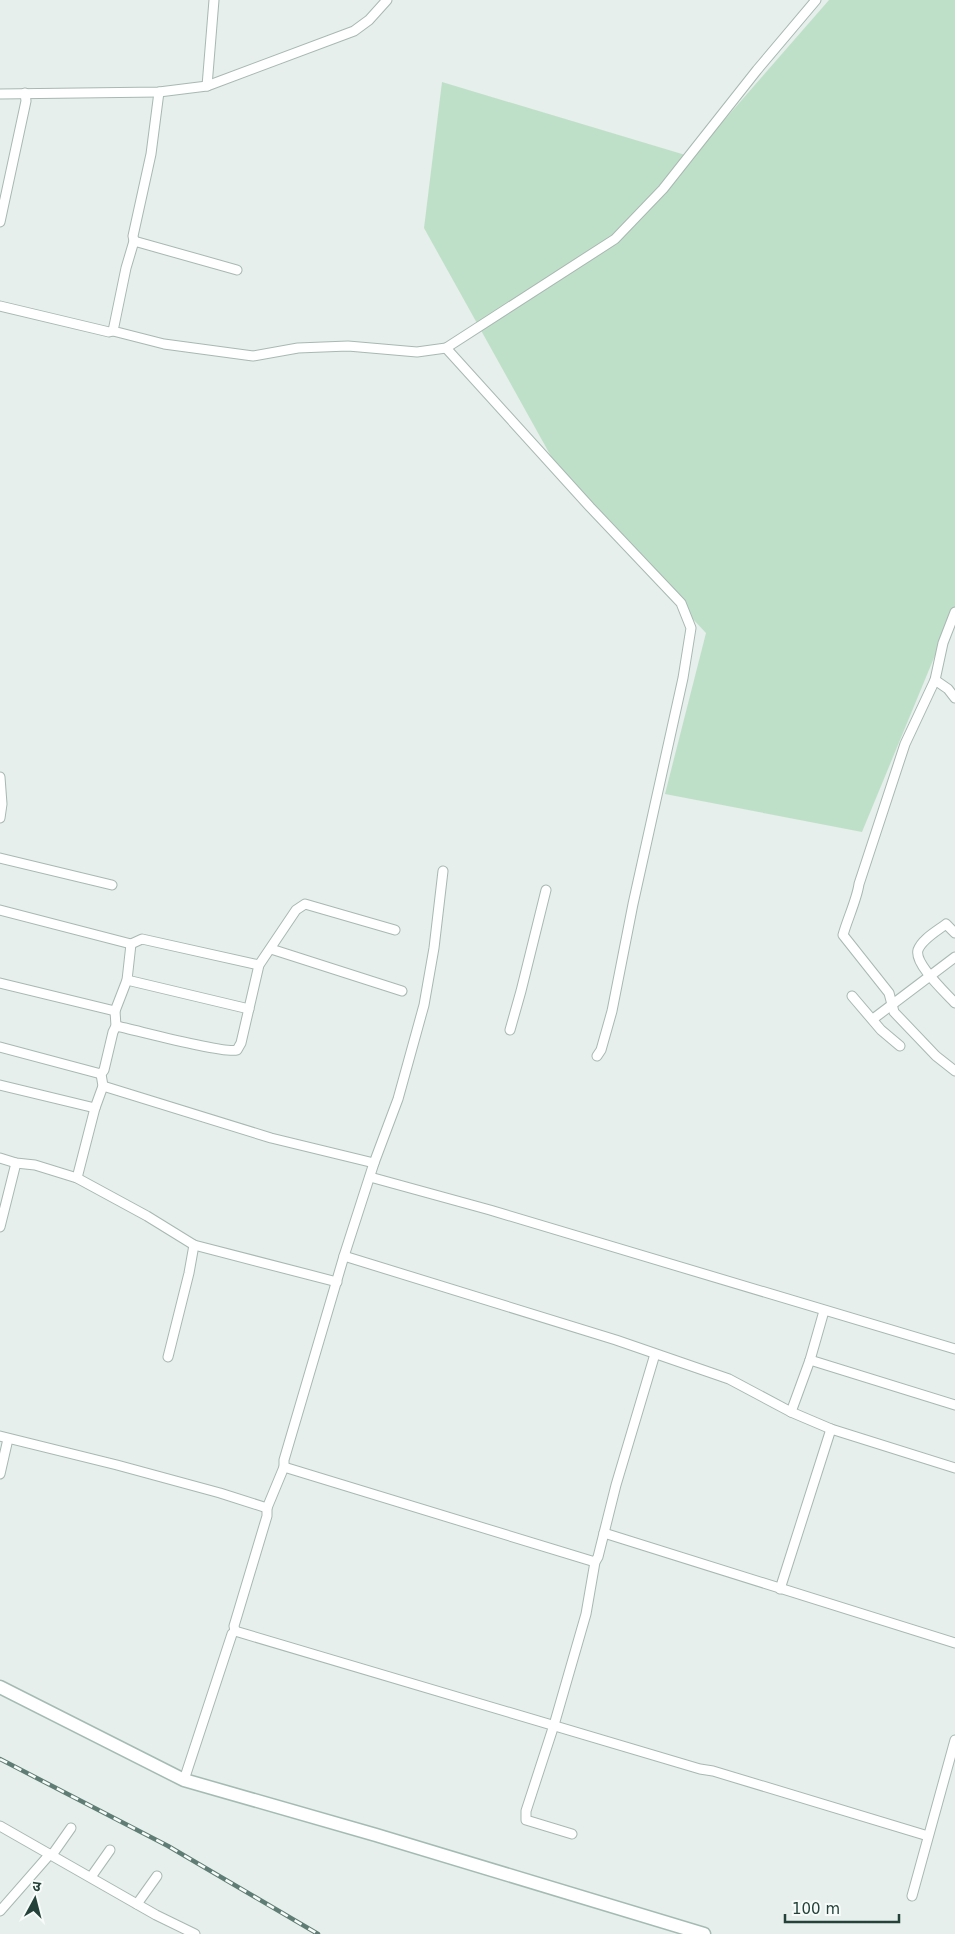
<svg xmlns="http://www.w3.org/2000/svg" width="955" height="1934" font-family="'DejaVu Sans','Noto Sans Devanagari',sans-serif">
<rect width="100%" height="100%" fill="#e6efeb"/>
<polygon fill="#bfe0c8" points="829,0 955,0 955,607 862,832 665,794 706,633 567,485 424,228 442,82 692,157"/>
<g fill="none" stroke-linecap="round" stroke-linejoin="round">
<defs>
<g id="street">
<polyline points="207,86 214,0"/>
<polyline points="159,92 151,154 133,236 134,241 126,268 113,331 164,344 253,356 298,348 348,346 417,352 446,348 615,239 663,189 757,70 816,0"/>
<polyline points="0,94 159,92 207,86 354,31 369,20 387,0"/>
<polyline points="0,222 26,101 25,93"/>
<polyline points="134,241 237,270"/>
<polyline points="0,306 109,332 113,331"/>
<polyline points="446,348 590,507 681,603 691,628 683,678 633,904 612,1011 601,1050 597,1056"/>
<path d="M955,612L943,643L935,680L905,744L859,884C857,899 847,920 843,935L889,993L894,1012L936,1056L955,1071"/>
<polyline points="935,680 948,689 955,698"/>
<polyline points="0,777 2,804 0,818"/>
<polyline points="0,858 112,885"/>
<polyline points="0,910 131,944 142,939 259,965"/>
<path d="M955,933L946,924C937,931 922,939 918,950C914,964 946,993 955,1003"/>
<polyline points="271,949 402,991"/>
<polyline points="127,980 249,1009"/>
<polyline points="0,983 115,1011"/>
<polyline points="852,996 881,1030 900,1046"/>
<polyline points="873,1019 955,957"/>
<path d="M116,1026C136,1030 224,1054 237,1050L241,1043L259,965L296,910L305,904L395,930"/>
<polyline points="510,1030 521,991 546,890"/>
<polyline points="0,1047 101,1074"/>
<polyline points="0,1085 95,1108"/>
<polyline points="103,1086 271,1138 374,1163"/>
<polyline points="0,1158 16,1163 35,1165 77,1178 147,1216 194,1245 337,1282"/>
<polyline points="370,1177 490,1210 955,1349"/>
<polyline points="77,1178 95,1108 103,1086 101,1074 104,1070 113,1032 116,1026 115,1011 127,980 131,944"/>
<polyline points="0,1227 16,1163"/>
<polyline points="344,1256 616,1340 729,1379 791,1412 831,1429 955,1468"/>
<polyline points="168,1357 189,1273 194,1245"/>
<polyline points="810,1360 955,1405"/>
<polyline points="791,1412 810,1360 824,1311"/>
<polyline points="0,1436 117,1465 220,1493 267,1508"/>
<polyline points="284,1467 595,1562"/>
<polyline points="0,1474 8,1439"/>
<polyline points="604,1533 955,1643"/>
<polyline points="780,1589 831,1429"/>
<polyline points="235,1631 700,1769 713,1771 928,1836"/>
<polyline points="184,1780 232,1634 235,1631 234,1626 267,1516 267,1508 284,1467 284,1460 344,1256 374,1163 398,1099 424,1005 434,948 443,871"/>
<polyline points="0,1826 156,1915 195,1934"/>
<polyline points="572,1834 526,1820 526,1811 554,1725 586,1614 595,1562 598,1557 616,1485 655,1354"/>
<polyline points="52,1855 71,1828"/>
<polyline points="91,1877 110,1850"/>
<polyline points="912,1896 955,1740"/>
<polyline points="137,1904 157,1876"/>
<polyline points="0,1911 50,1854"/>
</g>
<polyline id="secondary" points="0,1687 184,1780 376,1835 704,1934"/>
</defs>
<use href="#street" stroke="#a8b8b2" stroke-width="11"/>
<use href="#secondary" stroke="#a4bbb3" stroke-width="15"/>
<use href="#street" stroke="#fff" stroke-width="9"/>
<use href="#secondary" stroke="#fff" stroke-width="12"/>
<defs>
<polyline id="rail" points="0,1759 168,1846 318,1934"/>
</defs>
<use href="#rail" stroke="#5f7d75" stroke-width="4.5"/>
<use href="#rail" stroke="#f7fbf9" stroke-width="2.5" stroke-dasharray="8" stroke-linecap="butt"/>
</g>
<g transform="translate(35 1899) rotate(7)" stroke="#f7fbf9" stroke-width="4" paint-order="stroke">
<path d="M0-4L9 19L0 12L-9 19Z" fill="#24423a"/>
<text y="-8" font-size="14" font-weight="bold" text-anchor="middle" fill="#24423a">उ</text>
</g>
<path d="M785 1914v8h114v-8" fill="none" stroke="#24423a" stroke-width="2.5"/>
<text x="792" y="1914" font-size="15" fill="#24423a" stroke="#f7fbf9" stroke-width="4" paint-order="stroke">100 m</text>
</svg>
